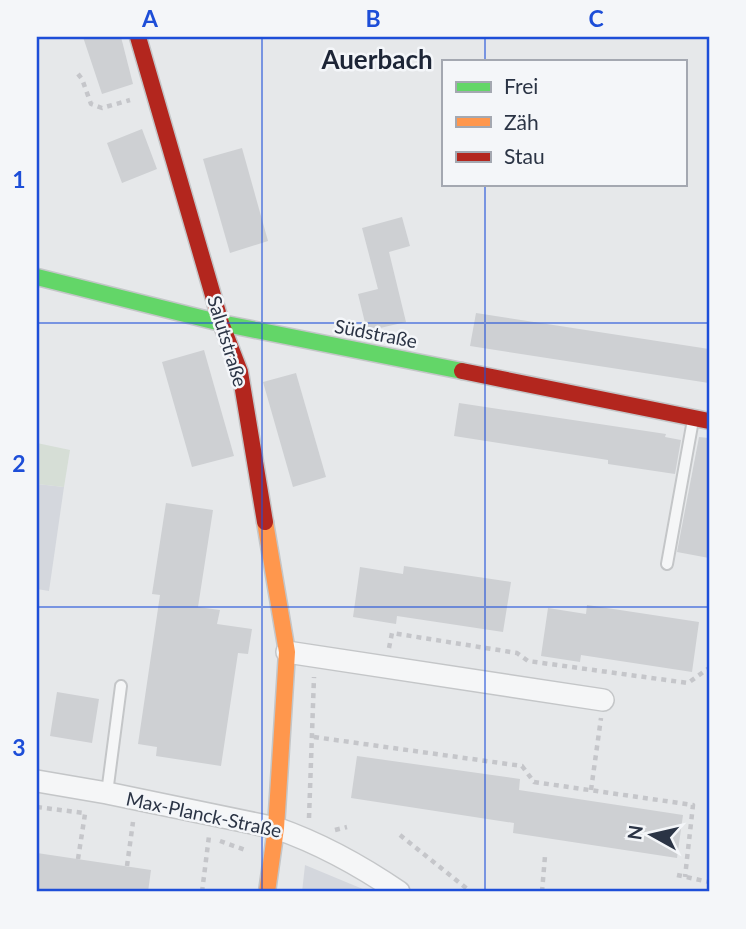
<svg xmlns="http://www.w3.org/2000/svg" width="746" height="929" font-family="Lato,sans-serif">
<rect width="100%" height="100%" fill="#e6e8ea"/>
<g fill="#d4d7dd">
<polygon points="37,484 64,487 49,591 37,589"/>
<polygon points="305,865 370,892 302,892"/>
</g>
<polygon fill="#d6ded6" points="37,443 70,450 64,487 37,484"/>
<g fill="#ced0d3">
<polygon points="83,37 121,37 133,84 102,94"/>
<polygon points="142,129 157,169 122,183 107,143"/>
<polygon points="242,148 268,241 230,253 203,159"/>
<polygon points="402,217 410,246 389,252 406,322 367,331 358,294 378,289 362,228"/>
<polygon points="476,313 709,349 709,383 470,346"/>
<polygon points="204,350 234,456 192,467 162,362"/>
<polygon points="296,373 326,477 293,487 263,382"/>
<polygon points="459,403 666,434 665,437 681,440 675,474 608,464 608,460 454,436"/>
<polygon points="699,437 709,438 709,558 677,552"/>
<polygon points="166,503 213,510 198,607 220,610 217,624 252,629 248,654 238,653 221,766 156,756 157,747 138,744 160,595 152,594"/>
<polygon points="404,566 511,582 503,632 397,616 396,624 353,617 360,567 403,574"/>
<polygon points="587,605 699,622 692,672 581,655 580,662 541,656 548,608 586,614"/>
<polygon points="57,692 99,699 92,743 50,736"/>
<polygon points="357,756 520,779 519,790 683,815 677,858 513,833 514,823 351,798"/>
<polygon points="37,853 151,870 148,892 37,892"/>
</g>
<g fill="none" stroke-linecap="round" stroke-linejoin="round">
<defs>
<g id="lane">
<polyline points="667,564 693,420"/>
<polyline points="107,793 121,686"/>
</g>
<g id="street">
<polyline points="287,652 603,700"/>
<path d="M37,781L107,793L276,828C319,843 361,866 399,892"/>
</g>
<polyline id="fast" points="37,277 221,323 462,371"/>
<polyline id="slow" points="265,522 287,652 276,828 267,892"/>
<g id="jam">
<polyline points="138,37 221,323 240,372 265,522"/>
<polyline points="462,371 709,421"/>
</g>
</defs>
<use href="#lane" stroke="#c4c6c8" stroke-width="14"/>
<use href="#street" stroke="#c4c6c8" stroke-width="24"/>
<use href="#fast" stroke="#c4c6c8" stroke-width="19"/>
<use href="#slow" stroke="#c4c6c8" stroke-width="19"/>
<use href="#jam" stroke="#c4c6c8" stroke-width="19"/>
<g stroke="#c5c6ca" stroke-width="4.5" stroke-dasharray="5 5" stroke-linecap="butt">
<polyline points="78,74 82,79 91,104 102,108 130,100"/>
<polyline points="389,648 392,633 517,653 528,661 688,683 709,668"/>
<polyline points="314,737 522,766 534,782 693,805 685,877"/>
<polyline points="591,790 601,718"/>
<polyline points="37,807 84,813"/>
<polyline points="309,818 314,677"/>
<polyline points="335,830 347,827"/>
<polyline points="400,835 471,892"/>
<polyline points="220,841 248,851"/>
<polyline points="78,859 85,814"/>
<polyline points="127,866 133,822"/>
<polyline points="677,875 709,882"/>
<polyline points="202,892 209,836"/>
<polyline points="542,892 545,856"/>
</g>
<use href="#lane" stroke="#f5f6f7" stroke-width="10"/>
<use href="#street" stroke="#f5f6f7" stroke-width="21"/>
<use href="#fast" stroke="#63d668" stroke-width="16"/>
<use href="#slow" stroke="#ff974d" stroke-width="16"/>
<use href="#jam" stroke="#b3261e" stroke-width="16"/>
</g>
<path fill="none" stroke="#1d4ed8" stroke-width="2" stroke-opacity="0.55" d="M262,37V892M485,37V61M485,184V892M37,323H709M37,607H709"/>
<g text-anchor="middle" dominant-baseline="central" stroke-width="5" stroke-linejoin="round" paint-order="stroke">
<g font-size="19" fill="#2b3445" stroke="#f4f6f9">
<text transform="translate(376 333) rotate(11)">Südstraße</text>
<text transform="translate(228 341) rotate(73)">Salutstraße</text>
<text transform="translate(204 814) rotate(12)">Max-Planck-Straße</text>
</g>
<g font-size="26" font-weight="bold" fill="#1d2536" stroke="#f4f6f9">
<text x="377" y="59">Auerbach</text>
</g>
</g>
<rect width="746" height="929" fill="none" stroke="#f4f6f9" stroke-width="77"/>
<rect x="442" y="60" width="245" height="126" fill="#f4f6f9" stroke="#a4a8b1" stroke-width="2"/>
<rect x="456" y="82" width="35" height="10" fill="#63d668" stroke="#a4a8b1" stroke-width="2"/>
<text x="504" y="94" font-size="21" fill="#2b3445">Frei</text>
<rect x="456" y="117" width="35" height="10" fill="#ff974d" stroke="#a4a8b1" stroke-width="2"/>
<text x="504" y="130" font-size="21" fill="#2b3445">Zäh</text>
<rect x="456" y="152" width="35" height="10" fill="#b3261e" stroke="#a4a8b1" stroke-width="2"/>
<text x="504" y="164" font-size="21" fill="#2b3445">Stau</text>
<g transform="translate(652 835) rotate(278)" stroke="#f4f6f9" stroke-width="5" paint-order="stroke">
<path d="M0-5L12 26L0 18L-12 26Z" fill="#2b3445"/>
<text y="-10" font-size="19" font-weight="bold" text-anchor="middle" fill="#2b3445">N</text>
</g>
<rect x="38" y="38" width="670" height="852" fill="none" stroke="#1d4ed8" stroke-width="2.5"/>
<g font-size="23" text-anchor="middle" font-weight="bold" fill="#1d4ed8">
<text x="150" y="27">A</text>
<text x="373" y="27">B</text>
<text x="596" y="27">C</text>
<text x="19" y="188">1</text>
<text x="19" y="472">2</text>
<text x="19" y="756">3</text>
</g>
</svg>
